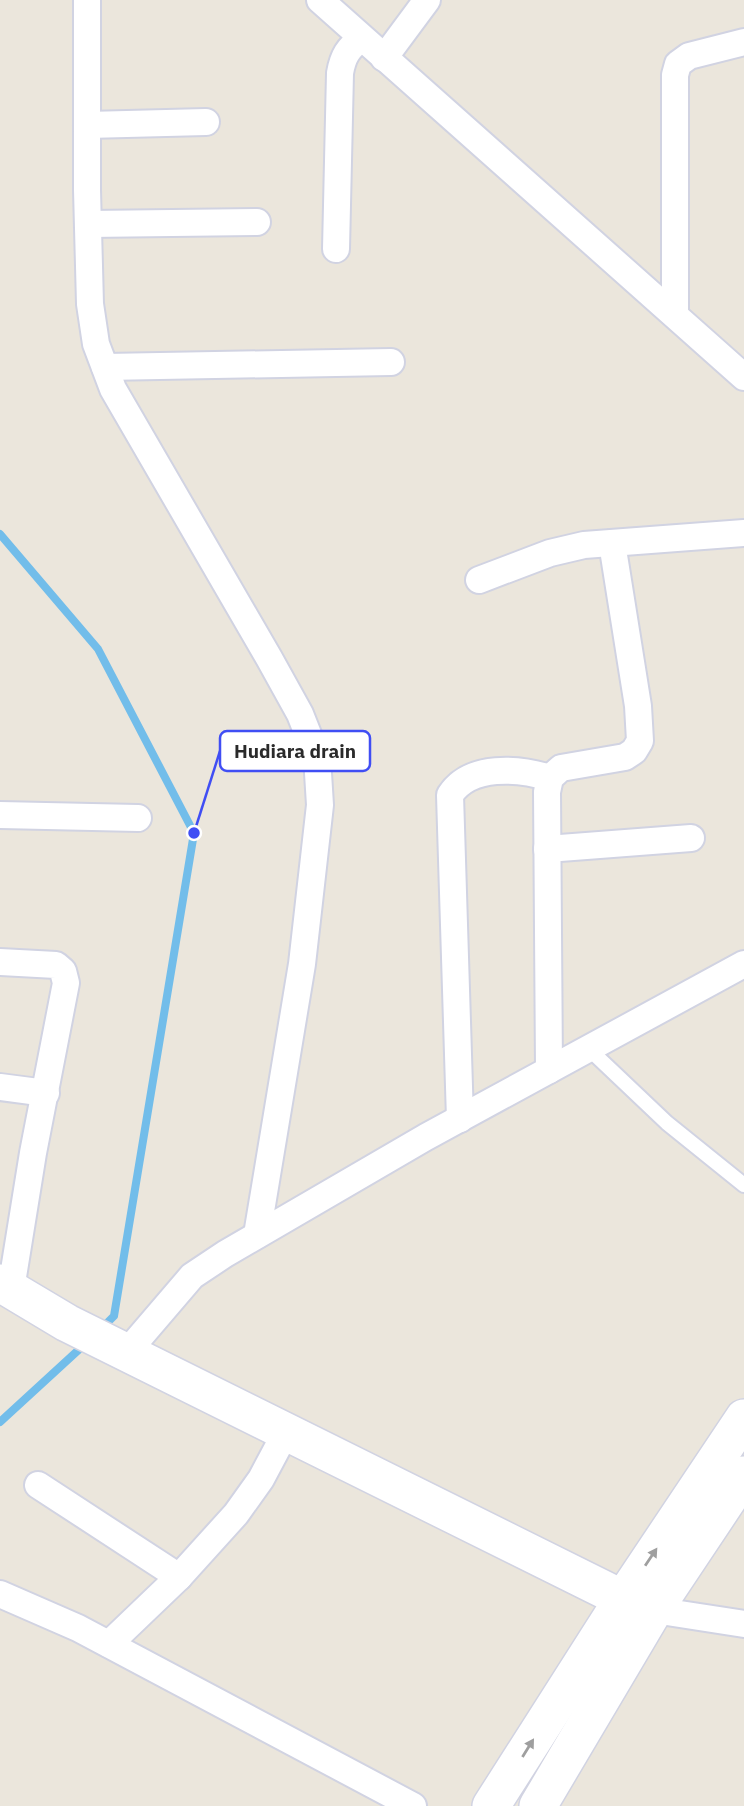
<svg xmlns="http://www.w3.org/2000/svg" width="744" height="1806" font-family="'IBM Plex Sans',sans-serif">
<rect width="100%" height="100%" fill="#ebe6dc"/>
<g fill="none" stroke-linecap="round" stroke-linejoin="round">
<g stroke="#72bdea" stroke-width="8">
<polyline points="0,534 98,649 194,833 114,1316 100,1330"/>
<polyline points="0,1422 85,1344"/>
</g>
<defs>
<polyline id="lane" points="589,1049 667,1123 744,1185"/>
<g id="street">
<polyline points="87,0 87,190 90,304 96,344 113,389 269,658 300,714 317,757 320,805 302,964 257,1235"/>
<polyline points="320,0 744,377"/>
<polyline points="384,58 427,0"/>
<polyline points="87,125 206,122"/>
<polyline points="88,224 257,222"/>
<path d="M336,249L340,73C343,56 348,48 362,38"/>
<polyline points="675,315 675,75 678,64 689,56 744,42"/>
<polyline points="105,367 391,362"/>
<polyline points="479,580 550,553 584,545 744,533"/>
<polyline points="0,815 138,818"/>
<polyline points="547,849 691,838"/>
<polyline points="0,962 56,965 63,971 66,983 33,1153 11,1289"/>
<polyline points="549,1070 547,792 550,778 561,768 625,757 634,751 640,741 638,706 612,543"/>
<polyline points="0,1087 46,1093"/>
<path d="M460,1119L450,795C470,764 519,768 550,778"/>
<polyline points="127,1352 192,1276 225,1254 426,1137 744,964"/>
<polyline points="38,1485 179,1577"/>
<polyline points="0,1594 78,1628 413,1806"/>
<polyline points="654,1610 744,1624"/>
<polyline points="109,1644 179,1577 236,1514 261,1479 286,1432"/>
</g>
<g id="secondary">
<polyline points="0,1283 67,1323 623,1599 654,1610"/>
<polyline points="491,1806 623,1599 744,1418"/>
<polyline points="538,1806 654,1610 744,1475"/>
</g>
</defs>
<use href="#lane" stroke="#d1d3e2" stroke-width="18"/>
<use href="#street" stroke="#d1d3e2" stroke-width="30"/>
<use href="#secondary" stroke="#d1d3e2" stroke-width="40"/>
<use href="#lane" stroke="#fff" stroke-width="14"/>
<use href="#street" stroke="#fff" stroke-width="26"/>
<use href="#secondary" stroke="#fff" stroke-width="37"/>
</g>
<defs><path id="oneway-solid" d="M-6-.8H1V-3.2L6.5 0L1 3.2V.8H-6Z" transform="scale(1.75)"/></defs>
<g fill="#9f9f9f">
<use href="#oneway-solid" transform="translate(651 1557) rotate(-56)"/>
<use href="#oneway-solid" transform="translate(528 1748) rotate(-58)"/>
</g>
<path fill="none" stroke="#404ef4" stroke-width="2.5" d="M194 833L220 751"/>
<circle fill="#404ef4" stroke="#fff" stroke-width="2.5" cx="194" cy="833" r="7"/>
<rect fill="#fff" stroke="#404ef4" stroke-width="2.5" x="220" y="731" width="150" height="40" rx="7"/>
<g font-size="19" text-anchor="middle" font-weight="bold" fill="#2a2a2a">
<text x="295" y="758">Hudiara drain</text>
</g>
</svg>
